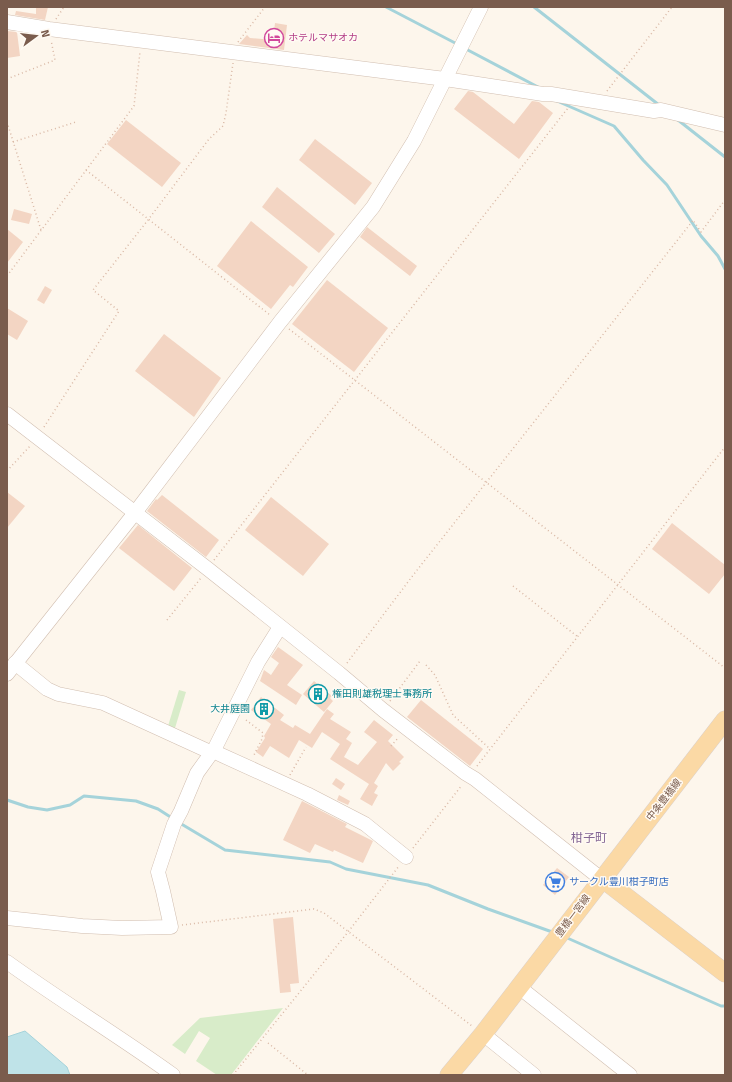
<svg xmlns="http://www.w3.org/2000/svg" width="732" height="1082" font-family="'Fira Sans','Noto Sans JP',sans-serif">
<rect width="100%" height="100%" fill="#fdf6ec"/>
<g fill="#d8ecc9">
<polygon points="179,690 186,692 175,728 168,726"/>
<polygon points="283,1008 231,1075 217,1075 196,1061 210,1038 199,1031 185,1054 172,1045 200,1018"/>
</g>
<polygon fill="#bfe3e8" stroke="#a5d3da" points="25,1031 67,1067 70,1075 7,1075 7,1037"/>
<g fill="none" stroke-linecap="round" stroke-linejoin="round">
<g stroke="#a5d3da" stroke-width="3">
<polyline points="386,7 457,44"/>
<polyline points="534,7 659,105"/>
<polyline points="464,48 538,87"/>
<polyline points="557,101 614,126 643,160 667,185 701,236 718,256 725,269"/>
<polyline points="678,120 725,157"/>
<polyline points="7,800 28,807 47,810 70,805 84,796 136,801 158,809 172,818"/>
<polyline points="178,822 225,850 330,862 346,869 428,885 488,909 555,933"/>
<polyline points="565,937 721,1006 725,1006"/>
</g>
</g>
<g fill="#f3d5c3">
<polygon points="36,7 48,7 45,20 15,15 16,11 36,14"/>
<polygon points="275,23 287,25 284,50 239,44 247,35 250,38 273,40"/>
<polygon points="7,31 17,32 20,56 7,58"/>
<polygon points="468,91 473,92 514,124 532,101 539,102 553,113 519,159 454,109"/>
<polygon points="126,120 181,163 162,187 107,144"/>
<polygon points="315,139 372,183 355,205 299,160"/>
<polygon points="277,187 335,234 319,253 262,207"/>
<polygon points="14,209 32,214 29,224 11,220"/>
<polygon points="251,221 308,267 293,287 290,285 271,309 217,266"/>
<polygon points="367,227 417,266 410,276 360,237"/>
<polygon points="7,229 23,242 7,263"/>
<polygon points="327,280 388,328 354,372 292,324"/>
<polygon points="45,286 52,290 44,304 37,300"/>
<polygon points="7,308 28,321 17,340 7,334"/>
<polygon points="164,334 221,378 194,417 135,371"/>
<polygon points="7,492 25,506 7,528"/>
<polygon points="162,495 219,540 206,557 147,511 156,499 157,500"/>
<polygon points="271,497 329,544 303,576 245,530"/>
<polygon points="672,523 725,565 725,574 709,594 652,549"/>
<polygon points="138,525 192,568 174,591 119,548"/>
<polygon points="278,647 303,665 287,685 302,695 296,705 260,681 264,670 271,675 279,663 271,657"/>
<polygon points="314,681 332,696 330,698 333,701 324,712 303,694"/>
<polygon points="261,697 284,715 280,720 293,728 295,725 310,734 327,709 334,714 330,719 351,732 346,739 352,743 344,757 358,765 377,742 364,732 374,720 393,735 388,741 404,757 399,762 401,763 393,771 386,763 374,783 378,786 374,793 378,795 372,806 360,799 369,784 330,759 340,744 322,732 312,748 299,740 289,758 270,746 263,757 256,752 265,738 264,736 271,724 251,710"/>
<polygon points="421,700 483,749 470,766 407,717"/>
<polygon points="336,778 345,784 341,790 332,784"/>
<polygon points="339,795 350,801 348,805 337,800"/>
<polygon points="302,801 347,824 345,827 373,841 363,863 334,850 333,852 315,844 310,853 283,840"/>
<polygon points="557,868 569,877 555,895 543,885"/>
<polygon points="293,917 299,983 290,984 291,992 280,993 273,919"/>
</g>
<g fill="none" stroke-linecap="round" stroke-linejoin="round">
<defs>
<g id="minor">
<polyline points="7,22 49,29 445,79 543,94 551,94 654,111 661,110 725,125"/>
<polyline points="7,414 208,569 339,673 383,710 465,773 475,779 595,874 603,879"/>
<polyline points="15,663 47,689 58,694 103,703 208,751 217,753 307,794 365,824 406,857"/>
<polyline points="7,674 134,514 280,322 373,207 414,141 481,7"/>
<polyline points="7,918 82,926 122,928 171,927 163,891 158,872 174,824 181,811 197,773 215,748 258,662 280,627"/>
<path d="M7,962C61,1001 119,1036 173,1075"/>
<polyline points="519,987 630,1075"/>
<polyline points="483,1034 534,1075"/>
</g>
<g id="major">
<polyline points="603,879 725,973"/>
<polyline points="449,1075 483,1034 725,720"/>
</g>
</defs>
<use href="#minor" stroke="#d1beb0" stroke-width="15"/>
<use href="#major" stroke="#dad1cd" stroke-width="19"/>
<g stroke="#d9b8a5" stroke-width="1.5" stroke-dasharray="1 3" stroke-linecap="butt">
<polyline points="56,19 64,7"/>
<polyline points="238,42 265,7"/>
<polyline points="7,79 55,60 51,40"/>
<polyline points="607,91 672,7"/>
<polyline points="7,122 41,230"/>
<polyline points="13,142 76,122"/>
<polyline points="86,170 270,315"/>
<polyline points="7,276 134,106 140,52"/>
<polyline points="289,329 725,668"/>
<polyline points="44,427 119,311 93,290 148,220 209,139 223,126 226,113 233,63"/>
<polyline points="7,471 30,446"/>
<polyline points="214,560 568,108"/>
<polyline points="513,586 578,637"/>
<polyline points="167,620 201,578"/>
<polyline points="347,663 414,574 691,223 693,220 701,232 725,200"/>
<polyline points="426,665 435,675 453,715 490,749"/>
<polyline points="390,701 420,661"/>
<polyline points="246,720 263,733 262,739 253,757"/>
<polyline points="391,746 399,737"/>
<polyline points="477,766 725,447"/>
<polyline points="290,775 306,747"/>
<polyline points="413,848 462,785"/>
<polyline points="182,925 314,909 324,913 472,1026"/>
<polyline points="268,1043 308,1075"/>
<polyline points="233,1075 348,932 399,866"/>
</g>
<use href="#minor" stroke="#fff" stroke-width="14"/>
<use href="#major" stroke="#fbd9a5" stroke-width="18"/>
</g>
<defs>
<symbol id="hotel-ring" viewBox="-11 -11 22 22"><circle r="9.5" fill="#fffaf3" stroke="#d1479c" stroke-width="1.5"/><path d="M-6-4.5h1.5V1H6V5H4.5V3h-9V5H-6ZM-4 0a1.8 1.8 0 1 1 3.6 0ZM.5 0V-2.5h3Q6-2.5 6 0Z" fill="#d1479c"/></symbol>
<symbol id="building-ring" viewBox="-11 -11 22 22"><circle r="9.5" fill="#fffaf3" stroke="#0f9aa8" stroke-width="1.5"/><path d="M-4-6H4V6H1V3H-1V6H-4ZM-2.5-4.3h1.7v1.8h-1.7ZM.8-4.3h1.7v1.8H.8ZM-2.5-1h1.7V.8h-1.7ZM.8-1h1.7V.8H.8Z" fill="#0f9aa8"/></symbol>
<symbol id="supermarket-ring" viewBox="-11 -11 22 22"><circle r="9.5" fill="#fffaf3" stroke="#3f7fe0" stroke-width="1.5"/><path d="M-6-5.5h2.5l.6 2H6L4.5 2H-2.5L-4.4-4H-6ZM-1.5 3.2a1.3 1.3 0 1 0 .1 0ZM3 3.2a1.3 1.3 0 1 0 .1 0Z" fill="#3f7fe0"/></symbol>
</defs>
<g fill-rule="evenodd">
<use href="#hotel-ring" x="263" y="27" width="22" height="22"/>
<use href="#building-ring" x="307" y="683" width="22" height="22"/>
<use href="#building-ring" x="253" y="698" width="22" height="22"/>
<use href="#supermarket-ring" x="544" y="871" width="22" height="22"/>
</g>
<g text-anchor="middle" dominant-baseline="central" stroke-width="3" stroke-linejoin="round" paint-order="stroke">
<g font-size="10" fill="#b23c85" stroke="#fffaf3" text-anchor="start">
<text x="288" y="38">ホテルマサオカ</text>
</g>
<g font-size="10" fill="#0d838f" stroke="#fffaf3" text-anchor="start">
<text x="332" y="694">権田則雄税理士事務所</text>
<text x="250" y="709" text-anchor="end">大井庭園</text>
</g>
<g font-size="10" fill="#7a5c4d" stroke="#fffaf3">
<text transform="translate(664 800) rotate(-52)">中条豊橋線</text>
<text transform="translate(573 916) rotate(-53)">豊橋一宮線</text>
</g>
<g font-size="10" fill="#366cbe" stroke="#fffaf3" text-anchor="start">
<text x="569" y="882">サークル豊川柑子町店</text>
</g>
<g font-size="12" fill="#846695" stroke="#fffaf3">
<text x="589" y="838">柑子町</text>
</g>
</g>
<rect width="732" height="1082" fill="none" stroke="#7a5c4d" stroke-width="16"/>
<g transform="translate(36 36) rotate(75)" stroke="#fffaf3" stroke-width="3" paint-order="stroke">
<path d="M0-3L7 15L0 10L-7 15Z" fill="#7a5c4d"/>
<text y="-6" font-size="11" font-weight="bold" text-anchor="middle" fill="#7a5c4d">N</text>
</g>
</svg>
